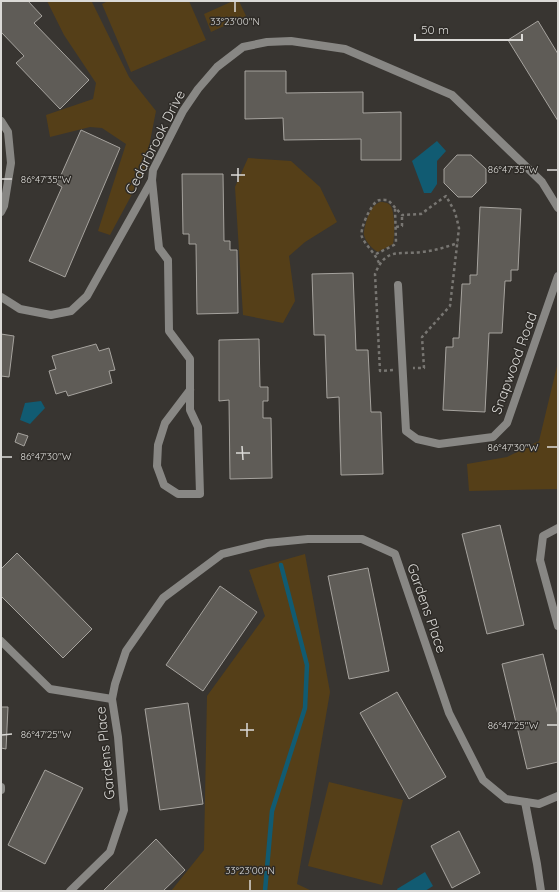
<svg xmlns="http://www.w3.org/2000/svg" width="559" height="892" font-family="Quicksand,sans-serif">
<rect width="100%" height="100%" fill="#383531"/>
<g fill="#553f18">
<polygon points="47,1 94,1 92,2 129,77 156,111 144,172 110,235 98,231 126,144 102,128 90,127 50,137 46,115 93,99 96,83 64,35"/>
<polygon points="108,1 189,1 206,40 131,72 102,4"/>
<polygon points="233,1 239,1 246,16 211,32 204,14"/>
<polygon points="248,158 291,161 320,187 337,222 305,242 289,256 295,301 283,323 243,315 235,187"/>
<path d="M380,202C383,202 387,202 390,205C395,210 395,236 393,244L378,252C373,250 365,241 364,235C363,231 368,214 371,210C373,206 376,204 380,202Z"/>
<polygon points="558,362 558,489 469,491 467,464 507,457 539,441"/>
<polygon points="305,554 330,692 297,884 312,891 171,891 204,850 207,696 265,616 249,570"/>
<polygon points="329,782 403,800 382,885 308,866"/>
</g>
<g fill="#115b72">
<polygon points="437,141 446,151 437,161 437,184 431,193 424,193 412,161"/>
<polygon points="41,401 45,408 30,424 20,420 25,403"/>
<polygon points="425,872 433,886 425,891 398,891 397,889"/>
</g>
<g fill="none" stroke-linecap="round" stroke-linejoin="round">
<polyline stroke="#115b72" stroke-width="4.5" points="265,891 272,811 305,708 307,665 281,565"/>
</g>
<g fill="#5f5c57" stroke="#a6a39e">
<polygon points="1,1 28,1 42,16 34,23 89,80 60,109 16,63 24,56 1,32"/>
<polygon points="538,21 558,54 558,121 508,40"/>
<polygon points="245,71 286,71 286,93 363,92 363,113 401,112 401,160 361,160 361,139 284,140 283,118 245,119"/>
<polygon points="81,130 120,148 65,277 29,261 62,187 57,184"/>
<polygon points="457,155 471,155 486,169 486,183 472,197 458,197 444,183 444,169"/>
<polygon points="182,174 223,174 224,241 230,241 230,250 237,250 238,313 197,314 196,244 189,244 189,234 183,234"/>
<polygon points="480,207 521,209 518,270 511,270 511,281 505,281 502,333 489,333 485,412 443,410 446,347 453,347 453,338 459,338 462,284 470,284 470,275 477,275"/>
<polygon points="353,273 356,350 368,350 371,412 381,412 383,474 341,475 339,397 327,398 325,335 314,335 312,274"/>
<polygon points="1,334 14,336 9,377 1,376"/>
<polygon points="259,339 260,387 268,387 268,401 263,401 263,418 271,418 272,478 230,479 229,400 219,401 219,340"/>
<polygon points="96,344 99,351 109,348 115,370 109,371 112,383 68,396 66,391 56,394 49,371 56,369 52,356"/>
<polygon points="18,433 28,436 24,446 15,442"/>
<polygon points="500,525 524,625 487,634 462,534"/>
<polygon points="17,553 92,629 63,658 1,596 1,569"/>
<polygon points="368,568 389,671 349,679 328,576"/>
<polygon points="220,586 257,612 203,691 166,665"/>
<polygon points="543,654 558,715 558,762 527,769 502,664"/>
<polygon points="397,692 446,777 409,799 360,713"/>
<polygon points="188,703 203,804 160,810 145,709"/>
<polygon points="1,707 8,707 6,749 1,748"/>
<polygon points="45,770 83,788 45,864 8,845"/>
<polygon points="459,831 480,873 452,888 431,846"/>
<polygon points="156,839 185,870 163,891 103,891"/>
</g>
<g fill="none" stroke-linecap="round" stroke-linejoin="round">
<g stroke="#787672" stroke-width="2.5" stroke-dasharray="3 3" stroke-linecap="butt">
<polyline points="396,227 402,226 402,215"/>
<polyline points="376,254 394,245 396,242 395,208"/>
<path d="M379,263C375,253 366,246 362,237C359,230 370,207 376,202C379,199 383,200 388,200L402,215L421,214L446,196L455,212L459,228L450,306L422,337L424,368H413"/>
<path d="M393,370L380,371L375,274C386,247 398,255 421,252C434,251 446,247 458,243"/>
</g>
<g stroke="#888784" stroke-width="8">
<polyline points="1,641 50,689 112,699"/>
<polyline points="1,787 1,790"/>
</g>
<g stroke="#888784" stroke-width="8">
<polyline points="1,121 8,132 11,163 4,206 1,212"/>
<polyline points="152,180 159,248 168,260 169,331 190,359 190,410 198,427 200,494 178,494 164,485 157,466 158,445 165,423 190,390"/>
<polyline points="398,285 406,431 417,439 439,444 493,437 507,423 558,276"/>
<polyline points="1,297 20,309 51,315 71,311 87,296 152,180 153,170 183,111 198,89 217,67 243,47 267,42 291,41 345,49 452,95 542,182 558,208"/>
<polyline points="558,528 543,536 540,560 558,626"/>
<polyline points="525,802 537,864 541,891"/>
<polyline points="70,891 110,852 124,810 118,737 112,699 115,684 126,651 163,598 222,554 267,543 308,539 362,539 395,554 449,713 483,780 506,799 539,804 558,796"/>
</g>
</g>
<path fill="none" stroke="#dbdad7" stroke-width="1.5" d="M235,2V12M238,168V182M547,170H557M231,175H245M2,179H12M242,446L243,460M547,447H557M236,453H250M2,457H12M247,723V737M547,725H557M240,730H254M2,735L12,734M250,880V890"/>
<g text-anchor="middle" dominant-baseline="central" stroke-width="3" stroke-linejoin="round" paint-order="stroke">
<g font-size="14" fill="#dbdad7" stroke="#2e2b27">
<text transform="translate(155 142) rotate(-63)">Cedarbrook Drive</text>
<text transform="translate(514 363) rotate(-70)">Snapwood Road</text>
<text transform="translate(427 608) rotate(71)">Gardens Place</text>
<text transform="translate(105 753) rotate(-96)">Gardens Place</text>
</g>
</g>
<g font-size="10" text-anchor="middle" fill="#dbdad7" stroke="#2e2b27" stroke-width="3" stroke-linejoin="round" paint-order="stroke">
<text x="235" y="25">33°23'00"N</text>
<text x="513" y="173">86°47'35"W</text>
<text x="46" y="183">86°47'35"W</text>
<text x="513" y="451">86°47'30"W</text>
<text x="46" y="460">86°47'30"W</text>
<text x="513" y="729">86°47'25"W</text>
<text x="46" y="738">86°47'25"W</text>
<text x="250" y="874">33°23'00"N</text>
</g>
<rect width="559" height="892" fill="none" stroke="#dbdad7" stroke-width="4"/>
<path d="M415 34v6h107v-6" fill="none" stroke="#dbdad7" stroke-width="2"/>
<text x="421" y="34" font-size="12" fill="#dbdad7" stroke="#2e2b27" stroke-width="3" paint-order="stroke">50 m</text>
</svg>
